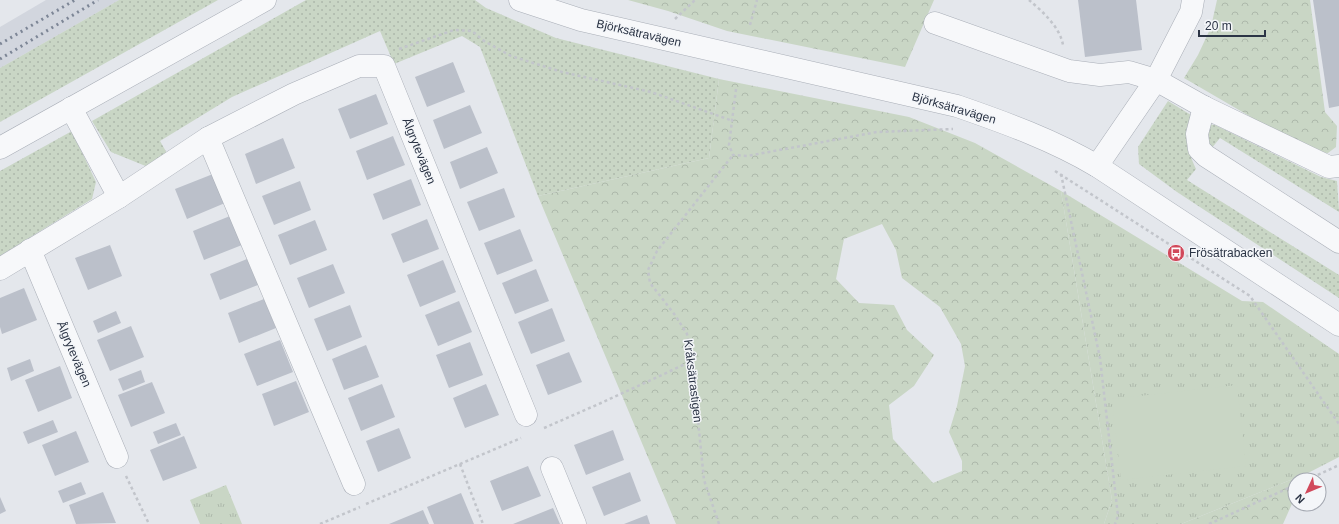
<svg xmlns="http://www.w3.org/2000/svg" width="1339" height="524" font-family="Helvetica,sans-serif">
<defs>
<pattern id="grass-dots" width="8" height="8" patternUnits="userSpaceOnUse"><rect width="8" height="8" fill="#c9d6c5"/><path d="M2 2h.1M6 6h.1" fill="none" stroke="#adb8ab" stroke-width="1.8" stroke-linecap="round"/></pattern>
<pattern id="forest-crowns" width="20" height="18" patternUnits="userSpaceOnUse"><rect width="20" height="18" fill="#c9d6c5"/><path d="M2 6a3 3 0 1 1 6 0M12 15a3 3 0 1 1 6 0" fill="none" stroke="#adb8ab"/></pattern>
<pattern id="park-tufts" width="24" height="20" patternUnits="userSpaceOnUse"><rect width="24" height="20" fill="#c9d6c5"/><path d="M3 7l-1-3M5 7V3M7 7l1-3M15 17l-1-3M17 17v-4M19 17l1-3" fill="none" stroke="#adb8ab"/></pattern>
</defs>
<rect width="100%" height="100%" fill="#e4e7ec"/>
<polygon fill="#d2d6de" points="46,0 119,0 0,68 0,27"/>
<g fill="url(#grass-dots)">
<polygon points="119,0 218,0 0,122 0,68"/>
<polygon points="306,0 475,0 486,8 556,38 719,79 709,158 538,196 480,47 462,36 394,64 380,31 232,97 160,141 168,155 148,167 111,152 92,121"/>
<path d="M1168,101L1191,115C1184,138 1186,147 1196,169L1187,180L1339,275V298L1177,192L1139,164L1138,147Z"/>
<polygon points="1207,124 1215,125 1321,177 1337,181 1339,212 1220,138 1211,149 1207,137"/>
<polygon points="72,131 96,182 92,199 0,256 0,171"/>
</g>
<g fill="url(#forest-crowns)" fill-rule="evenodd">
<polygon points="628,0 934,0 905,67 727,31 668,11"/>
<polygon points="1217,0 1310,0 1325,112 1337,126 1336,147 1328,153 1311,152 1184,78 1198,55 1211,27"/>
<path d="M719,79L909,117L975,143L1061,191L1112,500L1104,524H676L538,196L709,158ZM882,224L896,250L902,278L940,307L961,344L965,366L957,406L949,432L962,461V471L933,483L893,439L889,405L914,386L934,355L907,330L894,305L859,303L836,279L844,239Z"/>
<polygon points="1308,473 1304,480 1295,480 1295,497 1283,524 1181,524"/>
</g>
<g fill="url(#park-tufts)">
<polygon points="1061,191 1242,301 1263,302 1339,354 1339,457 1308,473 1181,524 1104,524 1112,500"/>
<polygon points="226,485 242,524 200,524 190,500"/>
</g>
<polygon fill="#c9d6c5" points="1237,385 1246,466 1121,480 1112,399"/>
<g fill="#bbc0ca">
<polygon points="1078,0 1136,0 1142,50 1085,57"/>
<polygon points="1313,0 1339,0 1339,106 1329,108"/>
<polygon points="453,62 465,92 427,107 415,77"/>
<polygon points="376,94 388,124 350,139 338,109"/>
<polygon points="470,105 482,133 444,149 433,120"/>
<polygon points="393,136 405,165 367,180 356,151"/>
<polygon points="283,138 295,168 256,184 245,154"/>
<polygon points="487,147 498,173 460,189 450,162"/>
<polygon points="213,174 225,203 187,219 175,189"/>
<polygon points="411,179 421,205 383,220 373,194"/>
<polygon points="300,181 311,210 274,225 262,196"/>
<polygon points="504,188 515,217 479,231 467,202"/>
<polygon points="230,216 242,245 204,260 193,231"/>
<polygon points="427,219 439,249 403,263 391,234"/>
<polygon points="315,220 327,250 290,265 278,235"/>
<polygon points="520,229 533,261 497,275 484,243"/>
<polygon points="110,245 122,276 88,290 75,258"/>
<polygon points="247,259 258,285 220,300 210,274"/>
<polygon points="443,260 456,292 420,307 407,275"/>
<polygon points="333,264 345,293 309,308 297,278"/>
<polygon points="536,269 549,301 515,314 502,283"/>
<polygon points="24,288 37,320 2,334 0,327 0,298"/>
<polygon points="264,299 276,328 239,343 228,313"/>
<polygon points="459,301 472,332 438,346 425,315"/>
<polygon points="350,305 362,337 327,351 314,319"/>
<polygon points="552,308 565,341 531,354 518,322"/>
<polygon points="116,311 121,323 98,333 93,321"/>
<polygon points="131,326 144,357 110,371 97,340"/>
<polygon points="280,340 293,372 257,386 244,354"/>
<polygon points="470,342 483,375 449,388 436,355"/>
<polygon points="366,345 379,377 344,390 332,359"/>
<polygon points="569,352 582,382 548,395 536,365"/>
<polygon points="30,359 34,371 11,381 7,368"/>
<polygon points="60,366 72,398 38,412 25,380"/>
<polygon points="141,370 145,382 123,391 118,379"/>
<polygon points="296,381 309,412 274,426 262,394"/>
<polygon points="152,382 165,413 131,427 118,395"/>
<polygon points="382,384 395,417 361,431 348,398"/>
<polygon points="486,384 499,415 465,428 453,398"/>
<polygon points="53,420 58,432 28,444 23,432"/>
<polygon points="176,423 181,435 158,444 153,432"/>
<polygon points="399,428 411,458 378,472 366,441"/>
<polygon points="613,430 624,460 586,475 574,445"/>
<polygon points="76,431 89,462 55,476 42,445"/>
<polygon points="184,436 197,468 163,481 150,450"/>
<polygon points="528,466 541,496 502,511 490,481"/>
<polygon points="630,472 641,501 604,516 592,487"/>
<polygon points="81,482 86,494 63,503 58,491"/>
<polygon points="103,492 116,523 76,524 69,505"/>
<polygon points="461,493 474,524 434,524 427,507"/>
<polygon points="0,497 6,511 0,514"/>
<polygon points="553,508 560,524 513,524"/>
<polygon points="423,510 429,524 389,524"/>
<polygon points="647,515 650,524 624,524"/>
</g>
<g fill="none" stroke-linecap="round" stroke-linejoin="round">
<defs>
<g id="minor">
<path d="M520,0L581,20L957,106C1006,123 1053,140 1097,166L1339,325"/>
<polyline points="935,23 1069,71 1100,75 1129,72 1156,80 1204,107 1329,167 1339,166"/>
<polyline points="1204,107 1197,134 1199,149 1206,156 1339,242"/>
<polyline points="71,108 119,197 208,138 294,94 359,66 384,66 526,415"/>
<polyline points="208,138 354,484"/>
<polyline points="0,148 265,0"/>
<polyline points="1097,166 1156,80 1191,12 1193,0"/>
<polyline points="30,250 117,457"/>
<polyline points="0,269 119,197"/>
<polyline points="552,468 575,524"/>
</g>
</defs>
<use href="#minor" stroke="#a9aeb7" stroke-width="23"/>
<g stroke="#c2c5cb" stroke-width="2.5" stroke-dasharray="3 3" stroke-linecap="butt">
<path d="M1029,0C1042,11 1060,27 1063,45"/>
<polyline points="675,19 695,0"/>
<polyline points="750,25 757,0"/>
<polyline points="399,49 454,30 472,31 484,41 511,56 562,72 651,92 733,121"/>
<polyline points="736,89 729,145 733,155 747,156 877,132 953,129"/>
<polyline points="1055,171 1250,296 1339,424"/>
<polyline points="1061,174 1100,358 1118,516 1115,524"/>
<polyline points="544,428 601,403 692,361"/>
<polyline points="460,464 483,524"/>
<polyline points="126,476 149,524"/>
<polyline points="1307,480 1339,465"/>
<polyline points="366,504 521,438"/>
<polyline points="320,524 360,507"/>
<polyline points="719,524 704,480 692,361 687,334 675,315 650,283 648,270 657,251 733,155"/>
<polyline points="1209,524 1295,485"/>
</g>
<use href="#minor" stroke="#f7f8fa" stroke-width="22"/>
<g stroke="#7d8696" stroke-width="3" stroke-dasharray="2 4" stroke-linecap="butt">
<polyline points="0,44 75,0"/>
<polyline points="0,59 98,0"/>
</g>
</g>
<defs>
<symbol id="bus-disc" viewBox="-11 -11 22 22"><circle r="9.5" fill="#d1495b" stroke="#f4f6f9"/><path d="M-5-6H5V4H4V6H2V4H-2V6H-4V4H-5ZM-3.5-4V0h7V-4ZM-3.5 1.2v1.5H-2V1.2ZM2 1.2v1.5H3.5V1.2Z" fill="#fff"/></symbol>
</defs>
<g fill-rule="evenodd">
<use href="#bus-disc" x="1166" y="243" width="20" height="20"/>
</g>
<g text-anchor="middle" dominant-baseline="central" stroke-width="3" stroke-linejoin="round" paint-order="stroke">
<g font-size="12" fill="#2b3445" stroke="#f4f6f9">
<text transform="translate(639 33) rotate(13)">Björksätravägen</text>
<text transform="translate(954 108) rotate(16)">Björksätravägen</text>
<text transform="translate(419 151) rotate(68)">Ålgrytevägen</text>
<text transform="translate(74 354) rotate(67)">Ålgrytevägen</text>
<text transform="translate(693 381) rotate(83)">Kråksätrastigen</text>
</g>
<g font-size="12" fill="#2b3445" stroke="#f4f6f9" text-anchor="start">
<text x="1189" y="253">Frösätrabacken</text>
</g>
</g>
<g transform="translate(1307 492) rotate(226)"><circle r="19" fill="#f4f6f9" stroke="#a4a8b1"/>
<path d="M0-3L7 15L0 10L-7 15Z" fill="#d1495b"/>
<text y="-6" font-size="11" font-weight="bold" text-anchor="middle" fill="#2b3445">N</text>
</g>
<path d="M1199 30v6h66v-6" fill="none" stroke="#2b3445" stroke-width="2"/>
<text x="1205" y="30" font-size="12" fill="#2b3445" stroke="#f4f6f9" stroke-width="3" paint-order="stroke">20 m</text>
</svg>
